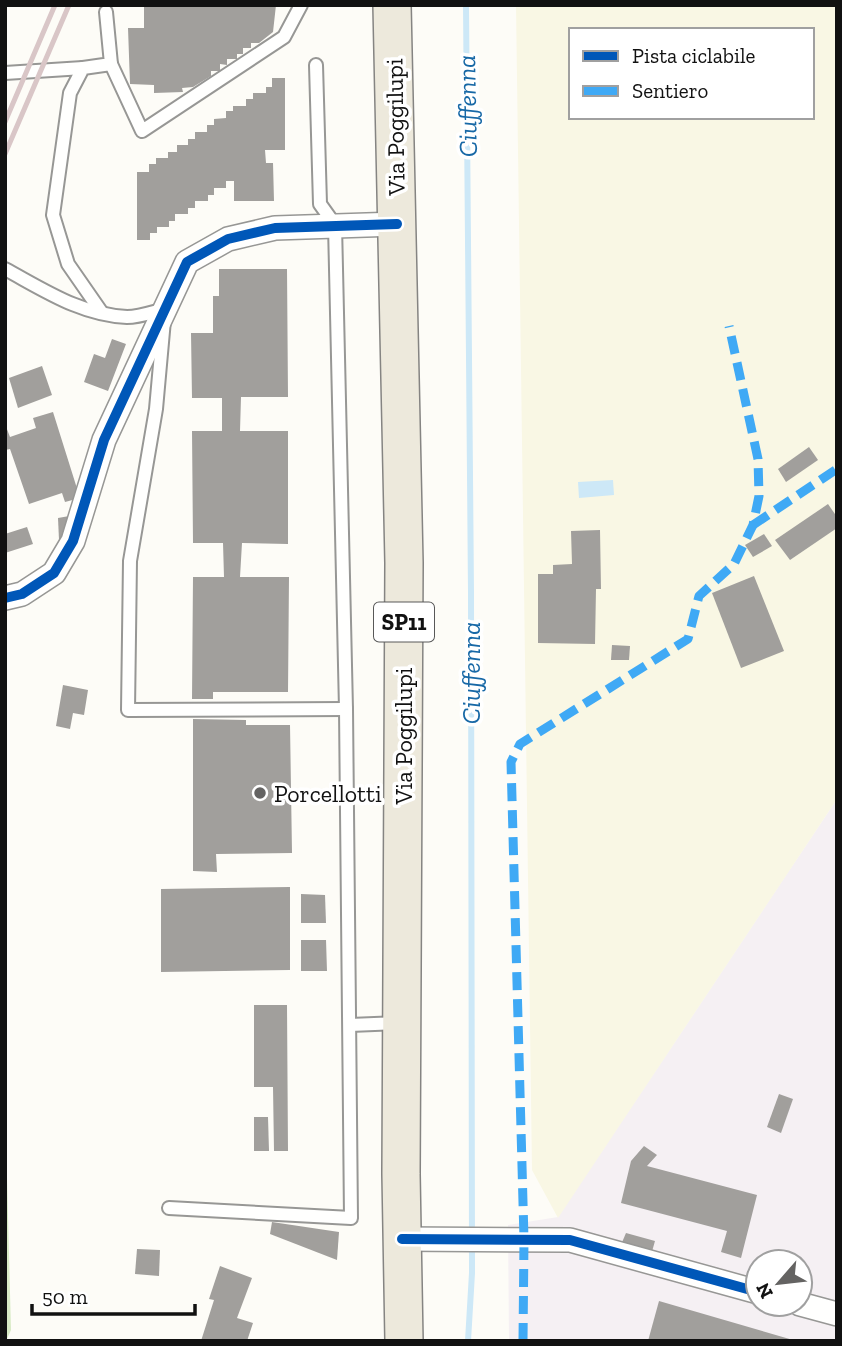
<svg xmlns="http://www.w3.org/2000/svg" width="842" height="1346" font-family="'Zilla Slab',serif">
<rect width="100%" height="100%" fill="#fdfcf7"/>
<path fill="#f5f0f3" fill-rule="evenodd" d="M837,799V1341H509L508,1225L558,1217ZM758,1262H800V1304H758Z"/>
<path fill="#f9f7e4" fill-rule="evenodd" d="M516,5H837V799L558,1218L532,1170ZM571,30H812V117H571Z"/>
<polygon fill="#d8eac5" points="5,1101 11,1330 6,1341 5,1341"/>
<polygon fill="#cde8f7" points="613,480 614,495 579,498 578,482"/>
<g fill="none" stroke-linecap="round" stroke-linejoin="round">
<polyline stroke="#cde8f7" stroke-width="6" points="466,5 471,593 472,1273 468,1341"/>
</g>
<g fill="#a19f9c">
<polygon points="144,5 276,5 273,32 259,43 251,43 251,48 243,48 243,54 237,54 237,59 227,59 227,65 220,64 220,71 211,71 211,76 193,87 182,88 183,92 154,93 154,85 130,84 128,28 144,28"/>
<polygon points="272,78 285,78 285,150 265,150 266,163 273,163 274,201 234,201 234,181 226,181 226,188 214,188 214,195 208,195 208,201 195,201 195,208 188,208 188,214 175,214 175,221 169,221 169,227 157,227 157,233 150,233 150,240 137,240 137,172 149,172 149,164 156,164 156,158 168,158 168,152 177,152 177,145 188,145 188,139 195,139 195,132 207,132 207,125 214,125 214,119 226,118 226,111 233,111 233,106 246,106 246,99 253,99 253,93 266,93 266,87 272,87"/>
<polygon points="219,269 287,269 288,397 241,397 240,431 288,431 288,544 242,543 240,577 289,577 288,692 213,692 213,699 192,699 193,577 224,577 223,543 193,543 192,431 222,431 222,398 192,398 191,333 213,333 213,296 219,296"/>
<polygon points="112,339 126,344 108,391 84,382 94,354 105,358"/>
<polygon points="42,366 52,395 18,408 9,378"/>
<polygon points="53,412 80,498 65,502 62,493 29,504 10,449 5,450 5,424 10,437 36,428 33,418"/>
<polygon points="809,447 818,460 786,482 778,469"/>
<polygon points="828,504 837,517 837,528 790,560 775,540"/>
<polygon points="75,515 67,539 59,540 58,518"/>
<polygon points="27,527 33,544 5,553 5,534"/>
<polygon points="600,530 601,589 596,589 595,644 538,643 538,574 553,574 553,565 572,564 571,531"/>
<polygon points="764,534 772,546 753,557 745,545"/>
<polygon points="754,576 784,651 741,668 712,593"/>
<polygon points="612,645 630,646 629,660 611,660"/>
<polygon points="63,685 88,690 84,715 73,713 70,729 56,726"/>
<polygon points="193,719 246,720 246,725 290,725 292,853 216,854 217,872 193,871"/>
<polygon points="290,887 290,970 161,972 161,889"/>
<polygon points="301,894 325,895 326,923 301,923"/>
<polygon points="301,940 326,940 327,971 301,971"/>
<polygon points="254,1005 287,1005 288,1151 274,1151 273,1087 254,1087"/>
<polygon points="779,1094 793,1099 781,1133 767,1127"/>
<polygon points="254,1117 268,1117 269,1151 254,1151"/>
<polygon points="644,1146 657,1155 647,1166 757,1195 741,1258 721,1252 727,1231 621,1203 631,1161"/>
<polygon points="272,1222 339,1232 337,1260 270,1234"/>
<polygon points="626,1233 655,1241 651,1255 620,1247"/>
<polygon points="137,1249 160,1250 159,1276 135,1274"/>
<polygon points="220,1266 252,1278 237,1318 253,1323 247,1341 201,1341 214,1300 209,1299"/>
<polygon points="659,1301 793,1340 793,1341 648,1341"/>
</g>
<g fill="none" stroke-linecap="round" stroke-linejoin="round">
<defs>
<g id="lane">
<polyline points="111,64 142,131 284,37 301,5"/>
<polyline points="5,73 83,68"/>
<path d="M5,269C44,290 81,315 127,317C139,317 153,312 165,309L156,409L130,561L128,710L346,709"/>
<polyline points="102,313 68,264 53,215 70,93 83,68 111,64 106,12"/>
<polyline points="350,1025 399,1023"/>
<polyline points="169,1208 351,1218 346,709 335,225 320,204 316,65"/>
</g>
<g id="street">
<polyline points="5,598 22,594 54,573 73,541 104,440 187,262 228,239 275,228 397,224"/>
<polyline points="402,1239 570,1240 758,1292"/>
<polyline points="800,1304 837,1314"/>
</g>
<polyline id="primary" points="392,5 404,563 401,1174 404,1341"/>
</defs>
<use href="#lane" stroke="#979795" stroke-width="16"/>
<use href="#street" stroke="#979795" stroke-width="26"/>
<use href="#primary" stroke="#858482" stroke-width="40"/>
<use href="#lane" stroke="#fffffe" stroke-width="12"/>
<use href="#street" stroke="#fffffe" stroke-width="23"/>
<use href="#primary" stroke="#ede9dc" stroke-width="37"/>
<g stroke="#d9c6c7" stroke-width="5">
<polyline points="5,122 55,5"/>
<polyline points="5,154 69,5"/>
</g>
<g stroke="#3fa9f5" stroke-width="9" stroke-dasharray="18 9" stroke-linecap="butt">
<polyline points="753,525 837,469"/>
<polyline points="523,1341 524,1239 511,762 520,744 688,639 699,596 734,564 753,525 759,496 758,459 729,326"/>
</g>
<defs>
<g id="cycleway">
<polyline points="5,598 22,594 54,573 73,541 104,440 187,262 228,239 275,228 397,224"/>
<polyline points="402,1239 570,1240 758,1292"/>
</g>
</defs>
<use href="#cycleway" stroke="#fff" stroke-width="15"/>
<use href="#cycleway" stroke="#0057b8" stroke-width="10"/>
</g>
<circle fill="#646362" stroke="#fff" stroke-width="2.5" cx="260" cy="793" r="7"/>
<g text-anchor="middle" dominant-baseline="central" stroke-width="7" stroke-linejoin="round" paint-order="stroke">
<rect fill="#fff" stroke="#585858" stroke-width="2" x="374" y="602.5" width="60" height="39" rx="5"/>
<g font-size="23" font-weight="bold" fill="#111">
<text x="404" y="622">SP11</text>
</g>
<g font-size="24" fill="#111" stroke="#fff">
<text transform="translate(395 127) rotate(-91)">Via Poggilupi</text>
<text transform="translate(403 736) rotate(-90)">Via Poggilupi</text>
</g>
<g font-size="24" fill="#111" stroke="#fff" text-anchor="start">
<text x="274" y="793">Porcellotti</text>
</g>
<g font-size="26" font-style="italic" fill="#1768a6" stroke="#fff">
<text transform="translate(467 106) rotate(-91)">Ciuffenna</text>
<text transform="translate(471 673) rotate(-90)">Ciuffenna</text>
</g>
</g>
<rect width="842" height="1346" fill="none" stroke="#111111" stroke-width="14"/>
<rect x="569" y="28" width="245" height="91" fill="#ffffff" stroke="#a0a0a0" stroke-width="2"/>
<rect x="583" y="51" width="35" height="10" fill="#0057b8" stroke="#a0a0a0" stroke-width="2"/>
<text x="632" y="63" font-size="21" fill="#111111">Pista ciclabile</text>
<rect x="583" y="86" width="35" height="10" fill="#3fa9f5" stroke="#a0a0a0" stroke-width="2"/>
<text x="632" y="98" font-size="21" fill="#111111">Sentiero</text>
<g transform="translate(779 1283) rotate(242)"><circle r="33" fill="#ffffff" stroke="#a0a0a0" stroke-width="2"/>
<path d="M0-5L12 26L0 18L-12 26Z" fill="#646362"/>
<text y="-10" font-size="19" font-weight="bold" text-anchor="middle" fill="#111111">N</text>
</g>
<path d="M32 1304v10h163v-10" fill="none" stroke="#111111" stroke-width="3.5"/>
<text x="42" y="1304" font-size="21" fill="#111111" stroke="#ffffff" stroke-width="5" paint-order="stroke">50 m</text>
</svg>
